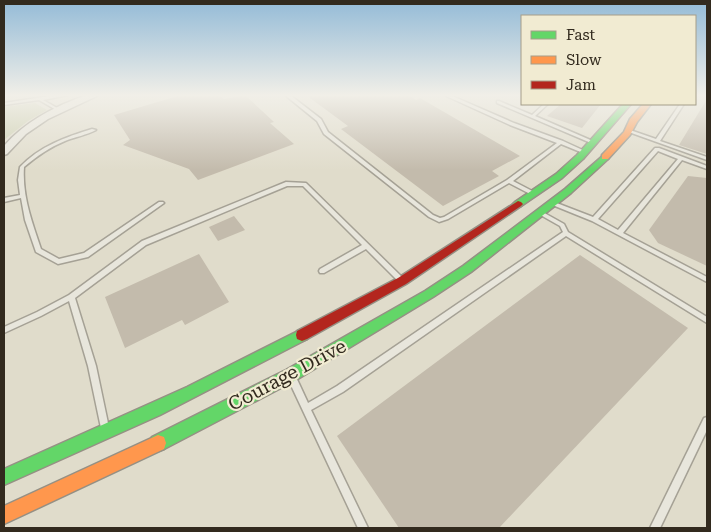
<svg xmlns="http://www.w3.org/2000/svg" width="711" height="532" font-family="'Roboto Serif',serif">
<rect width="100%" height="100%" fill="#e0dccb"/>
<polygon fill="#cccfb0" points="35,103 47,110 28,121 4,140 4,107"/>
<g fill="#c3bbac">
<polygon points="181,95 219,95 224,99 245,95 274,122 270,123 294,144 198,180 189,169 123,145 130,140 114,115"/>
<polygon points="306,95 409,95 416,100 420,98 520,156 492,171 499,176 443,206 341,129 348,126"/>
<polygon points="707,99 707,154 679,145"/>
<polygon points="561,104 601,104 582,128 547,116"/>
<polygon points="688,176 707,178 707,266 658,243 649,230"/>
<polygon points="234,216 245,230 218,241 209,227"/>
<polygon points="199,254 229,302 185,325 182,320 125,348 105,297"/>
<polygon points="580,255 688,328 499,528 399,528 337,436"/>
</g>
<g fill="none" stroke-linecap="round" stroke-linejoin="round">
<defs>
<g id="lane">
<polygon points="56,95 68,95 43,100 59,109 59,111 58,111 39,100 4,105 4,103"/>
<polygon points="285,95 290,95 321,119 328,132 433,215 440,218 444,217 507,180 557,143 510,125 444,95 450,95 514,123 563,141 587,152 585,153 583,153 561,144 513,181 536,193 536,195 532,195 509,183 448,219 439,222 429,217 324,134 317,121"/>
<polygon points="497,101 499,101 532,115 544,104 548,104 535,116 595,142 591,143 497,103"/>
<polygon points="680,104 684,104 660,141 707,157 707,160 626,131 630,130 656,139"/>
<path d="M92,129L96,130C87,135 75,137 65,141C50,147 37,156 24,167C22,196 32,222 41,249L59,259L84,253L159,202H163L164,203L88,257L58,264L36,252L25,220L21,198L4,202V198L20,195L18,180L20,167C40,146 66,137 92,129Z"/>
<path d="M655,148H659L707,166V169L682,160L623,233L707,277V282L592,221L550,204L549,203L550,202H554L593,217ZM658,151L678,159L618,230L598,219Z"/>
<polygon points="286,182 306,183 404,279 405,281 404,283 400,283 366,249 324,273 320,273 319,271 320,269 362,245 303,186 287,186 146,245 75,298 96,366 109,428 108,431 105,432 102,431 101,428 88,366 69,301 41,316 4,333 4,327 37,312 69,295 142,241"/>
<polygon points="539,210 564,224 568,232 707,317 707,323 566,236 343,392 311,410 368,528 358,528 289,381 288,378 289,375 292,374 295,375 308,403 337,386 563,232 560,226 537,213 536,212"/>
<polygon points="707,417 707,430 660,528 650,528 704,418"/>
</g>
<path id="street" d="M87,95H99L48,119L26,134L7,154L4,155V146C26,121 55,106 87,95Z"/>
<g id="fast">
<polygon points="623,104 631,104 583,159 562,178 521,206 515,206 513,204 515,202 556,174 577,155"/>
<polygon points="605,154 608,155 608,159 571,193 471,272 433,297 296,380 164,449 158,451 152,449 150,443 152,437 286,370 425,291 463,266 565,189"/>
<polygon points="302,329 307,331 308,335 307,339 160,415 4,485 4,469 187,387"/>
</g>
<g id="slow">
<polygon points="643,104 651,104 637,122 630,135 608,159 602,159 602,155 624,132 630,119"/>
<polygon points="158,435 164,437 166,443 164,449 4,524 4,506"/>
</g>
<polygon id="jam" points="518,201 521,202 523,204 521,206 406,284 307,339 302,341 297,339 296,335 297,331 398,278"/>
</defs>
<use href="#lane" stroke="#a5a195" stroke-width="3"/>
<use href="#street" stroke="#a5a195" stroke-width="3"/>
<use href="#fast" stroke="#959084" stroke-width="3"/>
<use href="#slow" stroke="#959084" stroke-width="3"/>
<use href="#jam" stroke="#959084" stroke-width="3"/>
<use href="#lane" fill="#e8e6dc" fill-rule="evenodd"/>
<use href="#street" fill="#e8e6dc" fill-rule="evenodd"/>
<use href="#fast" fill="#63d668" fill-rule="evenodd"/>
<use href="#slow" fill="#ff974d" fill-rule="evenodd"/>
<use href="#jam" fill="#b3261e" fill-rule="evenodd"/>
</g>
<linearGradient id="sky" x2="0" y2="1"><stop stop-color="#94bbd7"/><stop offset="0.56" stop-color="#f1efe8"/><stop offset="1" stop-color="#f1efe8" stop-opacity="0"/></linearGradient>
<rect width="711" height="170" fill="url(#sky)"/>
<g text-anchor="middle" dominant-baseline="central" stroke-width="4.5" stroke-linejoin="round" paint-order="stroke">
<g font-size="19" fill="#322a1e" stroke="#f1ebd2">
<text transform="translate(287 375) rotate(-28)">Courage Drive</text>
</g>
</g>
<rect width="711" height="532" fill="none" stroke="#322a1e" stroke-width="10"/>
<rect x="521" y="15" width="175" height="90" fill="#f1ebd2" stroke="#a59e8a"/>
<rect x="531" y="31" width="25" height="8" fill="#63d668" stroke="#a59e8a"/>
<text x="566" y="40" font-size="15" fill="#322a1e">Fast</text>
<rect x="531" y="56" width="25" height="8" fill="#ff974d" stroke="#a59e8a"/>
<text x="566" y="65" font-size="15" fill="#322a1e">Slow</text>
<rect x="531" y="81" width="25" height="8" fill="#b3261e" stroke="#a59e8a"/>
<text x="566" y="90" font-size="15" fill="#322a1e">Jam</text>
</svg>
